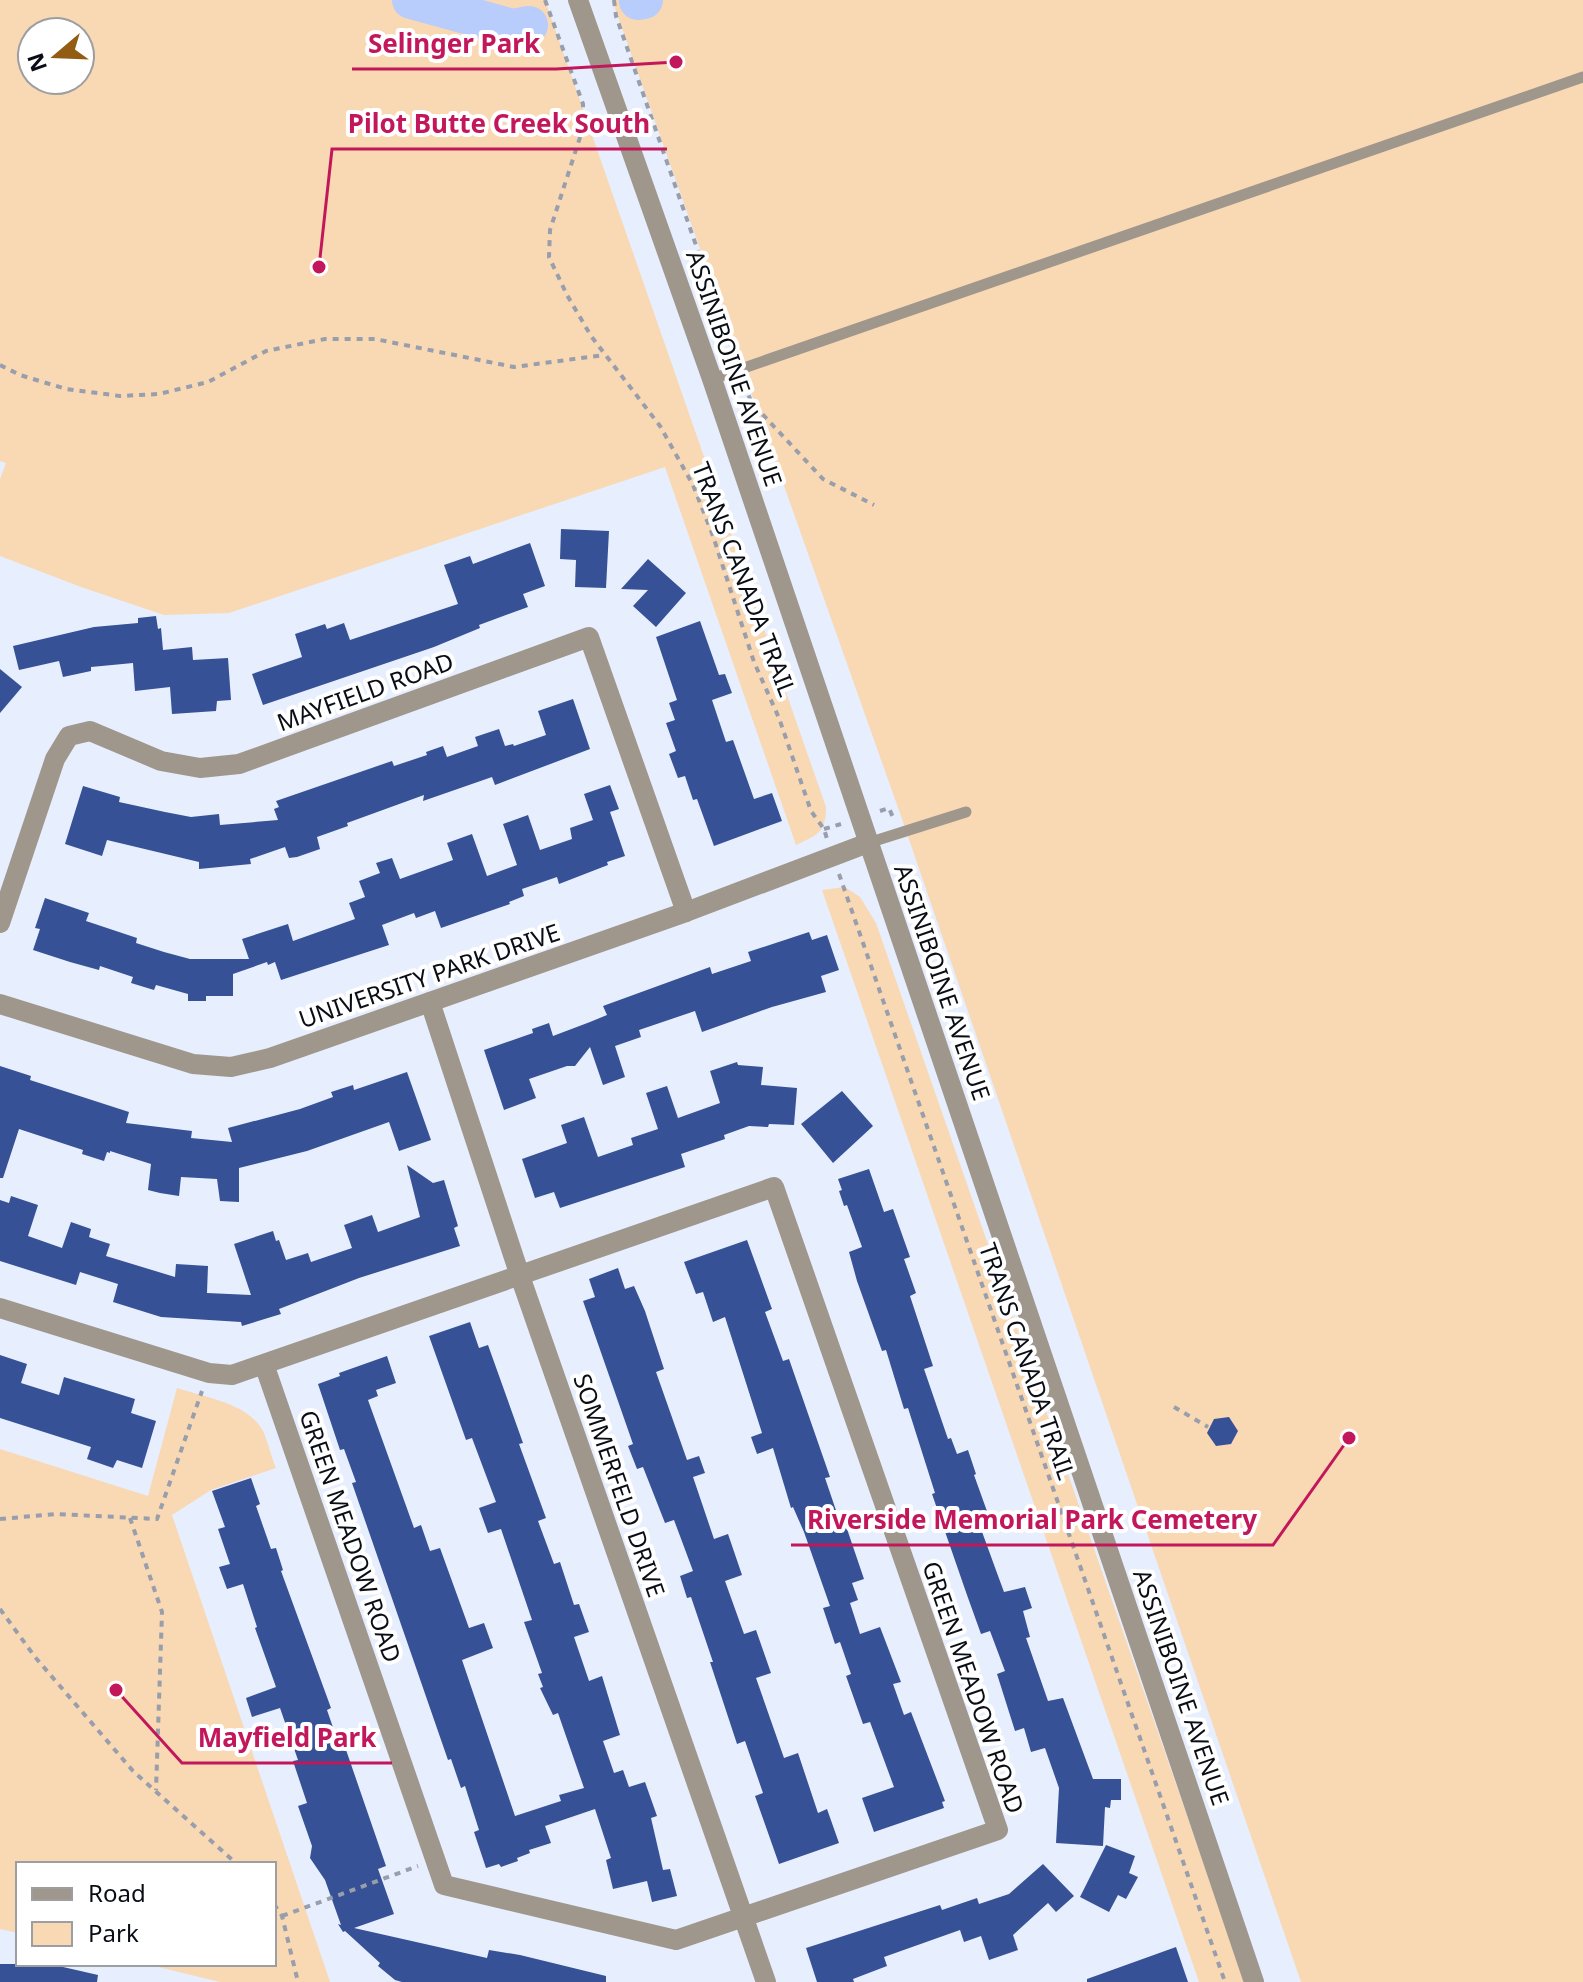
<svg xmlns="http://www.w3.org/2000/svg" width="1583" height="1982" font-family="'Noto Sans',sans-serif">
<rect width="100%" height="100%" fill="#e7eefe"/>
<g fill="#f9d8b4" fill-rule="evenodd">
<path d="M0,0H545L826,807C826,833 817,835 796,845L665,467L229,613L164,615L81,587L0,556V479L6,463L0,461ZM32,32H80V80H32Z"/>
<polygon points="612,0 1583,0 1583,1982 1301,1982 902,819"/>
<polygon points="845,887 860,897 876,923 1245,1982 1199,1982 822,890"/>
<path d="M177,1388C204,1397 248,1403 263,1431C268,1442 271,1456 276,1468L211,1490L172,1515L330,1982H220L146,1964H274V1864H18V1933L0,1929V1449L148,1496Z"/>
</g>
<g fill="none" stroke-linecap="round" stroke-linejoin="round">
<g stroke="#b8cdfc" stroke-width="38">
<polyline points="411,0 513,28 529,25"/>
<polyline points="638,1 644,0"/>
</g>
</g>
<g fill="#365195">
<polygon points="561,529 609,531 606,588 575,587 576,560 560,559"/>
<polygon points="530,543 545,586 523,594 528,607 479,625 480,628 434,647 263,705 252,674 302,657 295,634 325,624 327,629 344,623 350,640 458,604 444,565 470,556 473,564"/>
<polygon points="648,559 686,593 656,627 633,606 648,590 621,589"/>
<polygon points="156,616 158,629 161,628 163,650 192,647 193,660 228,658 231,700 217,701 216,711 172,714 170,687 135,691 133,663 91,667 91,671 63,677 59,661 19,670 13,646 94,627 138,623 138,618"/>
<polygon points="700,621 719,675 725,674 732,693 712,700 726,742 733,740 754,799 772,793 782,821 714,846 697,799 693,800 685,776 678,778 669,754 676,751 666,723 675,720 669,703 677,700 656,637"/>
<polygon points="0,669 22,687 0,713"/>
<polygon points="573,699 590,749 495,785 492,777 423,801 424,795 347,823 348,826 317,837 320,849 297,857 289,858 285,847 250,859 251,864 199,869 199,862 107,840 102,856 65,844 83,786 120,797 119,802 165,812 191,817 219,814 220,825 278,820 274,809 279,807 276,801 392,761 394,766 427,755 426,752 443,746 447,757 478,746 475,737 499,729 505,746 513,744 514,746 546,735 538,711"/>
<polygon points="610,785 619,809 610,812 625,856 607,862 608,865 559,884 557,877 522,889 524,896 509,902 510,904 441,928 435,911 416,918 414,913 382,925 389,945 281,980 275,962 268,965 267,962 233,974 233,996 206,996 206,1001 188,1001 188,994 156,985 154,990 131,983 133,977 100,966 99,970 70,962 33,950 40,929 35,928 45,898 89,913 86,921 137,938 136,943 164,952 190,959 249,959 242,939 288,924 293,941 355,919 349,903 365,897 359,881 380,873 376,863 392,858 400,879 453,860 447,843 472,834 487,876 517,865 503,824 528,815 540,850 572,839 570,828 593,820 584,794"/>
<polygon points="809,932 812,940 827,935 839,970 821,976 826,992 772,1007 702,1032 695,1011 639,1030 641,1037 615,1046 625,1077 603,1085 590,1047 575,1066 567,1066 529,1079 536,1098 504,1110 484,1050 533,1033 532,1029 549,1023 553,1036 590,1022 607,1015 603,1006 710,967 712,974 751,961 748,952"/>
<polygon points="737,1062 738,1065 763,1067 761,1085 797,1088 794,1125 769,1124 768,1127 749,1126 724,1135 725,1139 681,1154 685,1167 560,1208 554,1192 535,1198 522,1159 567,1143 561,1125 584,1117 598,1157 633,1145 631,1138 658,1129 646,1093 667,1086 678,1118 720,1103 710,1071"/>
<polygon points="0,1066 31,1076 30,1080 129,1112 126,1123 192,1131 191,1138 232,1142 228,1128 300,1109 333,1097 331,1092 353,1085 354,1090 407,1072 431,1140 399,1151 389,1122 307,1151 239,1168 239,1202 220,1201 217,1179 181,1177 179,1196 160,1193 148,1190 151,1164 110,1151 110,1153 107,1152 104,1161 82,1154 83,1150 19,1129 3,1178 0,1178"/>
<polygon points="842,1091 873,1126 833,1163 801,1124"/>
<polygon points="407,1165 433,1183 444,1180 458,1226 454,1228 460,1246 359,1278 279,1309 281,1314 242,1326 241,1322 161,1317 113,1302 118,1284 80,1272 76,1285 0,1261 0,1200 9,1203 11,1196 38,1205 28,1236 62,1248 71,1222 91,1229 89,1237 110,1244 106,1256 175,1277 176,1264 208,1266 207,1293 251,1295 234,1244 273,1231 276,1241 279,1240 286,1260 308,1253 311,1262 352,1248 344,1225 372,1215 378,1232 420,1217"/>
<polygon points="869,1169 884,1212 893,1209 910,1257 904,1259 916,1293 910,1296 933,1366 924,1369 948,1439 951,1438 957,1454 968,1450 976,1474 974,1475 988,1514 977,1518 997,1573 1004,1592 1025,1587 1032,1608 1023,1611 1030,1637 1026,1638 1048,1701 1063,1698 1093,1779 1121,1779 1121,1800 1111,1800 1110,1808 1105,1807 1103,1846 1056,1843 1059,1788 1045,1748 1031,1752 1024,1728 1015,1731 997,1674 1005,1671 990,1631 981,1634 967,1595 932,1494 935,1493 908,1408 904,1409 886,1350 882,1351 857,1281 849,1252 862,1247 847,1205 844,1206 839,1191 842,1190 838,1179"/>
<polygon points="747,1240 772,1309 765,1312 783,1361 789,1359 830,1477 825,1478 842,1528 846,1526 864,1579 852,1583 858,1600 850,1603 860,1634 880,1627 901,1682 893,1684 904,1715 911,1712 945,1801 942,1802 944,1808 874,1832 862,1798 894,1787 870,1722 863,1724 846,1676 851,1674 840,1642 835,1644 823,1608 830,1606 804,1532 793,1507 791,1508 773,1448 757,1454 751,1437 762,1433 725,1317 713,1322 703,1292 696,1294 684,1262"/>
<polygon points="618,1268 625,1289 634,1286 645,1311 664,1369 656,1372 687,1460 699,1456 705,1473 693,1477 714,1539 728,1534 742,1575 725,1581 744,1634 756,1630 771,1673 756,1678 784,1758 798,1753 818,1813 827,1809 839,1843 779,1864 755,1796 763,1793 745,1741 737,1744 710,1662 713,1662 691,1597 687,1598 680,1576 693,1571 680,1536 674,1520 665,1523 643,1467 637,1469 628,1446 633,1444 583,1301 595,1297 589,1279"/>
<polygon points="470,1322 479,1348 488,1345 523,1443 519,1444 546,1518 538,1521 554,1564 560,1562 574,1605 579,1604 589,1632 574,1637 589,1681 602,1676 620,1735 603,1741 614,1773 623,1770 629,1787 645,1782 657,1816 651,1818 663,1870 670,1869 677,1896 652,1902 647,1881 613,1889 606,1860 611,1858 595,1809 545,1826 551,1843 529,1850 530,1853 517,1858 518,1861 501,1867 499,1864 486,1868 474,1832 479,1830 465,1786 461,1788 451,1759 448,1760 352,1483 356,1482 344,1449 340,1450 318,1384 340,1376 339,1373 387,1356 396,1383 376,1390 378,1396 368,1400 414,1528 421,1525 430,1551 440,1548 469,1628 484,1623 493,1648 462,1660 515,1816 561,1801 559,1795 584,1788 558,1713 553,1715 540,1688 543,1687 538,1674 542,1673 524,1622 532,1620 501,1529 488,1533 479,1508 496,1502 472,1438 466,1440 429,1336"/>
<polygon points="0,1355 27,1364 21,1383 59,1395 64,1377 135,1399 131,1413 156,1421 142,1468 117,1460 113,1468 87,1459 91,1447 0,1418"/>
<polygon points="1229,1417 1238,1431 1231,1444 1216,1446 1207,1433 1214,1419"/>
<polygon points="251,1478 260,1504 256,1506 271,1549 276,1548 283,1570 281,1571 331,1708 327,1710 339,1745 344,1744 386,1866 378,1869 394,1914 354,1928 487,1958 489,1950 520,1955 606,1976 606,1982 402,1982 395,1980 378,1966 380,1963 345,1931 343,1932 338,1924 341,1925 325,1880 310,1858 312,1846 298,1806 307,1803 293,1761 298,1760 280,1708 252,1717 246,1698 276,1687 255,1628 257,1627 243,1584 227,1589 219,1567 230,1564 218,1529 225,1527 212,1491"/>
<polygon points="1106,1845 1135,1856 1129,1873 1138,1877 1126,1899 1118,1895 1109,1912 1080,1897"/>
<polygon points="1043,1864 1074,1896 1056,1912 1048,1903 1013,1935 1018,1950 989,1960 981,1936 964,1942 960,1930 884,1957 887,1966 853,1979 854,1982 817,1982 806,1948 940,1905 942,1910 977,1898 979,1904 1009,1894"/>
<polygon points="1176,1947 1188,1982 1087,1982 1087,1979"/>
<polygon points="0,1964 50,1964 98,1975 97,1982 0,1982"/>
</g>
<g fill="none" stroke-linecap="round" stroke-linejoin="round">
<g stroke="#989eab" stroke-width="4" stroke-dasharray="6 6" stroke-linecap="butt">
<polyline points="545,0 583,104 583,128 550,230 549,257 567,295 591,336 660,426 693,485 713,536 754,662 779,718 811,811 824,829 827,839"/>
<polyline points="614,0 616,16 735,357"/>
<polyline points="0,365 20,375 66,389 120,396 159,394 208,382 266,351 325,339 375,339 514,367 604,355"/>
<polyline points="745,384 751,402 823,479 874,505"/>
<polyline points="880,811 889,808 894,820"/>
<polyline points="824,829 841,824"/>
<polyline points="839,874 1225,1982"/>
<polyline points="1174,1407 1208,1427"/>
<polyline points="130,1518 162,1612 156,1790"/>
<polyline points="0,1519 56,1514 157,1519 202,1391"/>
<polyline points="0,1609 35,1657 133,1771 237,1864"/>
<polyline points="274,1904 282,1916 298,1982"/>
<polyline points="282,1916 418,1866"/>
</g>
<g stroke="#9f968c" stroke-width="11">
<polyline points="712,379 1583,77"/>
<polyline points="868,843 966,812"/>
</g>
<g stroke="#9f968c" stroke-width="20">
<polyline points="0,923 55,759 69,736 90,731 161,761 200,768 239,764 589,637 686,912"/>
<polyline points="430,1002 520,1276 766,1982"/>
<polyline points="0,1308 209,1373 232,1375 774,1187 998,1830 676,1940 444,1885 264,1364"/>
</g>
<g stroke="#9f968c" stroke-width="20">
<polyline points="578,0 712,379 1254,1982"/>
<polyline points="0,1004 193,1064 231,1067 270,1058 430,1002 686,912 868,843"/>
</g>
</g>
<g text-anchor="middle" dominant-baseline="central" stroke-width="8" stroke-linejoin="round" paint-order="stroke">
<g font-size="24" fill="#090d15" stroke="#fff">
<text transform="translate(735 368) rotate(71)">ASSINIBOINE AVENUE</text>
<text transform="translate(745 579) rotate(69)">TRANS CANADA TRAIL</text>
<text transform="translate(365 691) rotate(-20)">MAYFIELD ROAD</text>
<text transform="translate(429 975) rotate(-19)">UNIVERSITY PARK DRIVE</text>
<text transform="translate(943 982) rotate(71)">ASSINIBOINE AVENUE</text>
<text transform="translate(1028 1361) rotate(71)">TRANS CANADA TRAIL</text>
<text transform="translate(620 1485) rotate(71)">SOMMERFELD DRIVE</text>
<text transform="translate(351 1536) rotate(71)">GREEN MEADOW ROAD</text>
<text transform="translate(974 1687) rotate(71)">GREEN MEADOW ROAD</text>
<text transform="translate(1182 1687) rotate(71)">ASSINIBOINE AVENUE</text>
</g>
</g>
<path fill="none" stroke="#c2185b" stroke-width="3" d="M676 62L556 69H352M319 267L332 149H667M1349 1438L1273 1545H791M116 1690L182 1763H392"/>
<g fill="#c2185b" stroke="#fff" stroke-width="3">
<circle cx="676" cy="62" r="8"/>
<circle cx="319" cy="267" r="8"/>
<circle cx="1349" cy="1438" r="8"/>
<circle cx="116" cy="1690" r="8"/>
</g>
<g font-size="26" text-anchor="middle" font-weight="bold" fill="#c2185b" stroke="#fff" stroke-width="8" stroke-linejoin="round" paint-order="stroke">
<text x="454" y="53">Selinger Park</text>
<text x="499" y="133">Pilot Butte Creek South</text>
<text x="1032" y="1529">Riverside Memorial Park Cemetery</text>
<text x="287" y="1747">Mayfield Park</text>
</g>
<rect x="16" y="1862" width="260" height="104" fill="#ffffff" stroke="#9d9ea1" stroke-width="2"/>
<rect x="32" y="1888" width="40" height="12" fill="#9f968c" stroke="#9d9ea1" stroke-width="2"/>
<text x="88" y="1902" font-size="24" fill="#090d15">Road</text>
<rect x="32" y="1922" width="40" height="24" fill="#f9d8b4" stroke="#9d9ea1" stroke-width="2"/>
<text x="88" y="1942" font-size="24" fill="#090d15">Park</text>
<g transform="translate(56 56) rotate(251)"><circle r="38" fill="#ffffff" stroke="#9d9ea1" stroke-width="2"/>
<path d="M0-6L14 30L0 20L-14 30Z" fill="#925c12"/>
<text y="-12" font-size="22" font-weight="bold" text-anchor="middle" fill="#090d15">N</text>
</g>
</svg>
